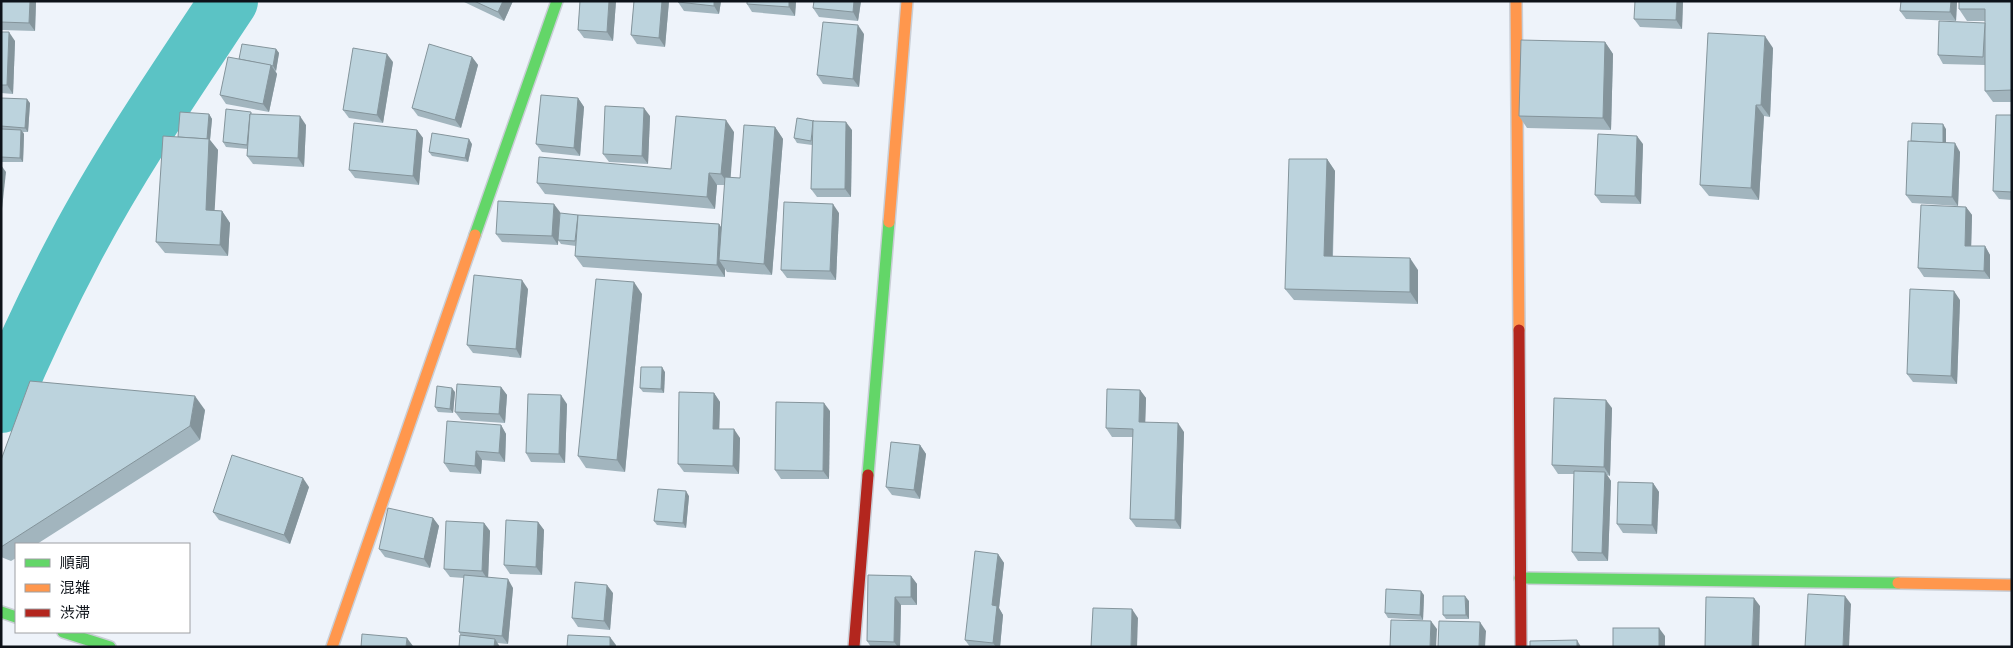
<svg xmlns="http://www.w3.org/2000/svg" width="2013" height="648" font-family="Raleway,'Noto Sans JP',sans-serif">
<rect width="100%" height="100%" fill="#eef3fa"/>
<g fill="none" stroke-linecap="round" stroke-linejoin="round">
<path stroke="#5bc3c5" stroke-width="58" d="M1,404C24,350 49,297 76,246C121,161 176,81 229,1"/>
<defs>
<g id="fast">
<polyline points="475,235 557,1"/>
<polyline points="868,475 889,222"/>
<polyline points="1520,578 1898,583"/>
<polyline points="1,612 16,617"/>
<polyline points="63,632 110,647"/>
</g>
<g id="slow">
<polyline points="1516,1 1519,330"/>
<polyline points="889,222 907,1"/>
<polyline points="1898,583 2012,585"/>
<polyline points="332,647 475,235"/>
</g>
<g id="jam">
<polyline points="1519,330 1521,647"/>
<polyline points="854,647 868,475"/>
</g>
</defs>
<use href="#fast" stroke="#c9ced6" stroke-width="14"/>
<use href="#slow" stroke="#c9ced6" stroke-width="14"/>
<use href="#jam" stroke="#c9ced6" stroke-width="14"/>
<use href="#fast" stroke="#63d668" stroke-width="11"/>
<use href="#slow" stroke="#ff974d" stroke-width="11"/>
<use href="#jam" stroke="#b3261e" stroke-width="11"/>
</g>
<g fill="#a2b5be">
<polygon points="1,1 36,1 35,31 1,30"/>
<polygon points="462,1 513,1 504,21"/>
<polygon points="580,1 616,1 613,41 584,38 578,30"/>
<polygon points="634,1 669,1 665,47 637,44 631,35"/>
<polygon points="721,1 719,14 684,11 678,2"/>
<polygon points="747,1 796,1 795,16 752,12 747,4"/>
<polygon points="861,1 858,21 819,17 813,8"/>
<polygon points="1683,1 1682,29 1640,27 1634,19"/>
<polygon points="1957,1 1956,21 1906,19 1900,11"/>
<polygon points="2012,1 2012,102 1993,102 1985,91 1985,65 1943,64 1938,55 1985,23 1985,21 1967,21 1959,9"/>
<polygon points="1,32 15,41 13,94 1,93"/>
<polygon points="864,34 859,87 823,84 817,75"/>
<polygon points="1605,42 1613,54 1611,130 1527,128 1519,116"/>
<polygon points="1773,48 1770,117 1764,116 1759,200 1709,196 1700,185"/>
<polygon points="276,49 279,53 276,71 275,70 277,74 269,112 226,104 220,95 239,59"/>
<polygon points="472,57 478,65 461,128 418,116 412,108"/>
<polygon points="393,62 383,123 349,118 343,110"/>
<polygon points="1,98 30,103 28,132 23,132 24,134 23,162 1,162"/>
<polygon points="578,98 584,107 580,156 542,152 536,144"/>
<polygon points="209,114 212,119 210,140 218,150 214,210 222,211 230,223 228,256 165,253 156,242 178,137"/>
<polygon points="252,114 306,125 304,167 253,164 247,156 248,149 226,147 223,142"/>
<polygon points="2012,115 2012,200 1999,199 1993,191"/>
<polygon points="650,116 648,164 609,162 603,154"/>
<polygon points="775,127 783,139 772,275 727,272 725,269 725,277 583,267 575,256 576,246 561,244 558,240 558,245 502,242 496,234 560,212 559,221 578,215 719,224 721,228 725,185 717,185 715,209 545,194 537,183 671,169 734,132 730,178 740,178"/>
<polygon points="1946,129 1946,143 1960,152 1958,206 1912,203 1906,195 1911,141"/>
<polygon points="417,130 423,138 419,185 355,178 349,170"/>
<polygon points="852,130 851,197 817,197 811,189 812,145 797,143 794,138"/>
<polygon points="472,144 468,162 432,156 429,152"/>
<polygon points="1643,144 1641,204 1601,203 1595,195"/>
<polygon points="1327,159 1335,171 1333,256 1418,270 1418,304 1294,300 1285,289"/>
<polygon points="1966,207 1972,215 1971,246 1985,246 1990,255 1990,279 1924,277 1918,268"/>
<polygon points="839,213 836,280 787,278 781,270"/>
<polygon points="528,289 521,358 473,353 467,345"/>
<polygon points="642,294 625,472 586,468 578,456"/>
<polygon points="1960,300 1957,384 1913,382 1907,374"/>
<polygon points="665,372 664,393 643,392 640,388"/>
<polygon points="501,387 507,395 505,423 461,420 455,412"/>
<polygon points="1140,390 1146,398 1145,422 1184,432 1181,529 1136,527 1130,519 1133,437 1112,437 1106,428"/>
<polygon points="455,392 453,413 438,412 435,407"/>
<polygon points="714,393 720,402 719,429 740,438 739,474 684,472 678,464"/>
<polygon points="567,404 565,463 531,462 526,453"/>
<polygon points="1612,408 1610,476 1607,475 1611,481 1608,561 1578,561 1572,552 1574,474 1558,474 1552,465"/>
<polygon points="205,410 200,440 37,544 16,544 16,558 11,561 1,557 1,460"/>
<polygon points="830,411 829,479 781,479 775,470"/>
<polygon points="501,425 506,434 505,462 482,460 481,474 450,472 444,463"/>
<polygon points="920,445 926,454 920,499 892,495 886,487"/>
<polygon points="1653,483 1659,492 1657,534 1623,533 1617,524"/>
<polygon points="309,487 290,544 219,520 213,512"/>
<polygon points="689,496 686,528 657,525 654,521"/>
<polygon points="433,518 439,526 430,568 385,557 379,549"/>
<polygon points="538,522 544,530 542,575 510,574 504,565"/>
<polygon points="484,523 490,531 488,577 513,588 508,644 497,643 500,647 459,647 461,636 459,632 464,578 450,577 444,569"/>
<polygon points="998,554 1004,563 999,608 1003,615 1000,647 970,647 965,640"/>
<polygon points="868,575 911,576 917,584 917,605 901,605 900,647 871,647 867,641"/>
<polygon points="613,593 610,630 578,627 572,618"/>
<polygon points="1424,595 1423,620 1388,618 1385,613"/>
<polygon points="1469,601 1469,619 1446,619 1443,615"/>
</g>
<g fill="#84949b">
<polygon points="30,1 36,1 35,31 29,23"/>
<polygon points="503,1 513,1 504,21 498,12"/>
<polygon points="609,1 616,1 613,41 607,32"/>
<polygon points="662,1 669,1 665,47 659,38"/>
<polygon points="714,1 721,1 719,14 714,6"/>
<polygon points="789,1 796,1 795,16 789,7"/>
<polygon points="854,1 861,1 858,21 853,12"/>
<polygon points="1677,1 1683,1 1682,29 1676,20"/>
<polygon points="1951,1 1957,1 1956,21 1950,12"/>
<polygon points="858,25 864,34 859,87 853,79"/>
<polygon points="9,32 15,41 13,94 7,85"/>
<polygon points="1765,36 1773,48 1770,117 1761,105"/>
<polygon points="1605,42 1613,54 1611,130 1603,118"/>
<polygon points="276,49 279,53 276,71 273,66"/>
<polygon points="387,54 393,62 383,123 377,115"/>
<polygon points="472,57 478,65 461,128 455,120"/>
<polygon points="271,65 277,74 269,112 263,104"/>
<polygon points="578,98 584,107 580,156 574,148"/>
<polygon points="27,99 30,103 28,132 25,128"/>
<polygon points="1756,105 1764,116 1759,200 1751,188"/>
<polygon points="644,108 650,116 648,164 642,156"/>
<polygon points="209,114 212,119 210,140 218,150 214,222 206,210 206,145"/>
<polygon points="300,116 306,125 304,167 298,158"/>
<polygon points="726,120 734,132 730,186 721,174"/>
<polygon points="846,122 852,130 851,197 845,189"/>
<polygon points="1943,124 1946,129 1946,148 1943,143"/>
<polygon points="775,127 783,139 772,275 764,264"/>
<polygon points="21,130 24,134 23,162 20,158"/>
<polygon points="417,130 423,138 419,185 413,176"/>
<polygon points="1637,136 1643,144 1641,204 1635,196"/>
<polygon points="469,139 472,144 468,162 465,158"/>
<polygon points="1955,143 1960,152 1958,206 1952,197"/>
<polygon points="1327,159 1335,171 1332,268 1324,256"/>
<polygon points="1,165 6,172 1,218"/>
<polygon points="709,173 717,185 715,209 707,197"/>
<polygon points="554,204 560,212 558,245 552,236"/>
<polygon points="833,204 839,213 836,280 830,271"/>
<polygon points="1966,207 1972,215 1971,254 1965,246"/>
<polygon points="222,211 230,223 228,256 220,245"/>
<polygon points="719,224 727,236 719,260 725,269 725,277 717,265"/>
<polygon points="1985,246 1990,255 1990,279 1984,271"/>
<polygon points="1410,258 1418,270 1418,304 1410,292"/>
<polygon points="522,280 528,289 521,358 516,349"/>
<polygon points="634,282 642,294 625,472 617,460"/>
<polygon points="1954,291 1960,300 1957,384 1951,376"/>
<polygon points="662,367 665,372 664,393 661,389"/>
<polygon points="501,387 507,395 505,423 499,414"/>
<polygon points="452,388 455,392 453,413 450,409"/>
<polygon points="1140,390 1146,398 1145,431 1139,422"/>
<polygon points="714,393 720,402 719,437 713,429"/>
<polygon points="561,395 567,404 565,463 559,454"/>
<polygon points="195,396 205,410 200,440 190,426"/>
<polygon points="1606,400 1612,408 1610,476 1604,467"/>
<polygon points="824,403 830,411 829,479 823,471"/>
<polygon points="1178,423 1184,432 1181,529 1175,520"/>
<polygon points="501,425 506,434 505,462 499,453"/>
<polygon points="734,429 740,438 739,474 733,466"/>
<polygon points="920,445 926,454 920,499 914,490"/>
<polygon points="476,451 482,460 481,474 475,466"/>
<polygon points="1605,472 1611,481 1608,561 1602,553"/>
<polygon points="303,478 309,487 290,544 284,535"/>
<polygon points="1653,483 1659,492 1657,534 1652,525"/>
<polygon points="686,491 689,496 686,528 683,523"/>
<polygon points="433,518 439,526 430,568 424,559"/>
<polygon points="538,522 544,530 542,575 536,567"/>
<polygon points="484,523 490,531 488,580 482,571"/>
<polygon points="998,554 1004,563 999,608 1003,615 1000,647 996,647 993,643 992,605"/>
<polygon points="911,576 917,584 917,605 911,597"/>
<polygon points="508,579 513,588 508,644 502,636"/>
<polygon points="607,585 613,593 610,630 604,621"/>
<polygon points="1421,591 1424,595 1423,620 1420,615"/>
<polygon points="1465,596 1469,601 1469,619 1466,615"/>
<polygon points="1845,596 1851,604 1849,647 1843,647"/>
<polygon points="895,597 901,605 900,647 898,647 894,642"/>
<polygon points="1754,598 1760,606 1759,647 1752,647"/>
<polygon points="1132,609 1138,618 1137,647 1131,647"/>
<polygon points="1431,621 1437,629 1436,647 1430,647"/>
<polygon points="1480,622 1486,631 1485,647 1479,647"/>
<polygon points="1659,628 1665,636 1665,647 1659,647"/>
<polygon points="610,637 616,645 616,647 610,647"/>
<polygon points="407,638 413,646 413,647 406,647"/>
<polygon points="495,639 500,647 494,647"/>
<polygon points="1577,640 1581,647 1577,647"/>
</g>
<g fill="#bcd3dd" stroke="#84949b">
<polygon points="1,1 30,1 29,23 1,22"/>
<polygon points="474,1 503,1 498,12"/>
<polygon points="580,1 609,1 607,32 578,30"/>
<polygon points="634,1 662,1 659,38 631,35"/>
<polygon points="678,1 714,1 714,6 678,2"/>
<polygon points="747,1 789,1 789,7 747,4"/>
<polygon points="814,1 854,1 853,12 813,8"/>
<polygon points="1635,1 1677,1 1676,20 1634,19"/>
<polygon points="1901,1 1951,1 1950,12 1900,11"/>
<polygon points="1959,1 2012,1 2012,90 1985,91 1985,9 1959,9"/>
<polygon points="1939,21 1985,23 1983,57 1938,55"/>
<polygon points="823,22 858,25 853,79 817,75"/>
<polygon points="1,32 9,32 7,85 1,85"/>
<polygon points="1708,33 1765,36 1761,105 1756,105 1751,188 1700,185"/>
<polygon points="1521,40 1605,42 1603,118 1519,116"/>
<polygon points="242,44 276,49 273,66 239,59"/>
<polygon points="429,44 472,57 455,120 412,108"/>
<polygon points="353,48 387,54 377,115 343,110"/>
<polygon points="228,57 271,65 263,104 220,95"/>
<polygon points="541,95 578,98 574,148 536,144"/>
<polygon points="1,98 27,99 25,128 1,126"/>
<polygon points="605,106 644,108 642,156 603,154"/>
<polygon points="226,109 251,112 251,114 250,114 247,145 223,142"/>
<polygon points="180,112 209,114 207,139 178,137"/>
<polygon points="250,114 300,116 298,158 247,156"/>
<polygon points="1996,115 2012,115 2012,192 1993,191"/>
<polygon points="676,116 726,120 721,174 709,173 707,197 537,183 539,157 671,169"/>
<polygon points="797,118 814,121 813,121 812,132 811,141 794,138"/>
<polygon points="813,121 846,122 845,189 811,189"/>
<polygon points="354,123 417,130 413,176 349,170"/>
<polygon points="1912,123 1943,124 1943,143 1911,141"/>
<polygon points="744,125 775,127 764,264 719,260 725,177 740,178"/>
<polygon points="1,129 21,130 20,158 1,157"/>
<polygon points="432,133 469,139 465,158 429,152"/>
<polygon points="1598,134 1637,136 1635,196 1595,195"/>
<polygon points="163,136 209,139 206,210 222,211 220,245 156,242"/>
<polygon points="1908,141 1955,143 1952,197 1906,195"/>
<polygon points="1289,159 1327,159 1324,256 1410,258 1410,292 1285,289"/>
<polygon points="498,201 554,204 552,236 496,234"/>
<polygon points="784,202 833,204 830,271 781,270"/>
<polygon points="1921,205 1966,207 1965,246 1985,246 1984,271 1918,268"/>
<polygon points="560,213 578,215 575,241 558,240"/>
<polygon points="578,215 719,224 717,265 575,256"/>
<polygon points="474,275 522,280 516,349 467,345"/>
<polygon points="596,279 634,282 617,460 578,456"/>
<polygon points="1910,289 1954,291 1951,376 1907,374"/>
<polygon points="641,367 662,367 661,389 640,388"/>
<polygon points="30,381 195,396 190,426 1,547 1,460"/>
<polygon points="457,384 501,387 499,414 455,412"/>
<polygon points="437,386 452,388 450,409 435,407"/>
<polygon points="1107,389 1140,390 1139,422 1178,423 1175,520 1130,519 1133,429 1106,428"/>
<polygon points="679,392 714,393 713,429 734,429 733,466 678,464"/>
<polygon points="528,394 561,395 559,454 526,453"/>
<polygon points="1554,398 1606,400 1604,467 1552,465"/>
<polygon points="776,402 824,403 823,471 775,470"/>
<polygon points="447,421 501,425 499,453 476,451 475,466 444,463"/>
<polygon points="891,442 920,445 914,490 886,487"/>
<polygon points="232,455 303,478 284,535 213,512"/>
<polygon points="1574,471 1605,472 1602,553 1572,552"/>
<polygon points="1618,482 1653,483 1652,525 1617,524"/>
<polygon points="658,489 686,491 683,523 654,521"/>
<polygon points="388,508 433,518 424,559 379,549"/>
<polygon points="506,520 538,522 536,567 504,565"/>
<polygon points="446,521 484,523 482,571 444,569"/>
<polygon points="975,551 998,554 992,605 997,606 993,643 965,640"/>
<polygon points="464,575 508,579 502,636 459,632"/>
<polygon points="868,575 911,576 911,597 895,597 894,642 867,641"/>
<polygon points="575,582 607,585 604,621 572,618"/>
<polygon points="1386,589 1421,591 1420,615 1385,613"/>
<polygon points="1808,594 1845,596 1843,647 1805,647"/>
<polygon points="1443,596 1465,596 1466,615 1443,615"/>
<polygon points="1706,597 1754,598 1752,647 1705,647"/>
<polygon points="1093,608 1132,609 1131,647 1091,647"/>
<polygon points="1391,620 1431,621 1430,647 1390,647"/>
<polygon points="1439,621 1480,622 1479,647 1438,647"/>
<rect x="1613" y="628" width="46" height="19"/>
<polygon points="362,634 407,638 406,647 361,647"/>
<polygon points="460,635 495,639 494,647 459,647"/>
<polygon points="568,635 610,637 610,647 567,647"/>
<polygon points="1577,640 1577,647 1530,647 1530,641"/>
</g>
<rect width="2013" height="648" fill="none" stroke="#0d1219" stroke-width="5"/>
<rect x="15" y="543" width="175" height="90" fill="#ffffff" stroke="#9ea0a3"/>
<rect x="25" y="559" width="25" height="8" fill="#63d668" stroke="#9ea0a3"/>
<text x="60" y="568" font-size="15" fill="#0d1219">順調</text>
<rect x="25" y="584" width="25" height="8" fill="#ff974d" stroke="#9ea0a3"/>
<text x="60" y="593" font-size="15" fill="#0d1219">混雑</text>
<rect x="25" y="609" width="25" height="8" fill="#b3261e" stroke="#9ea0a3"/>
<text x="60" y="618" font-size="15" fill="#0d1219">渋滞</text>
</svg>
